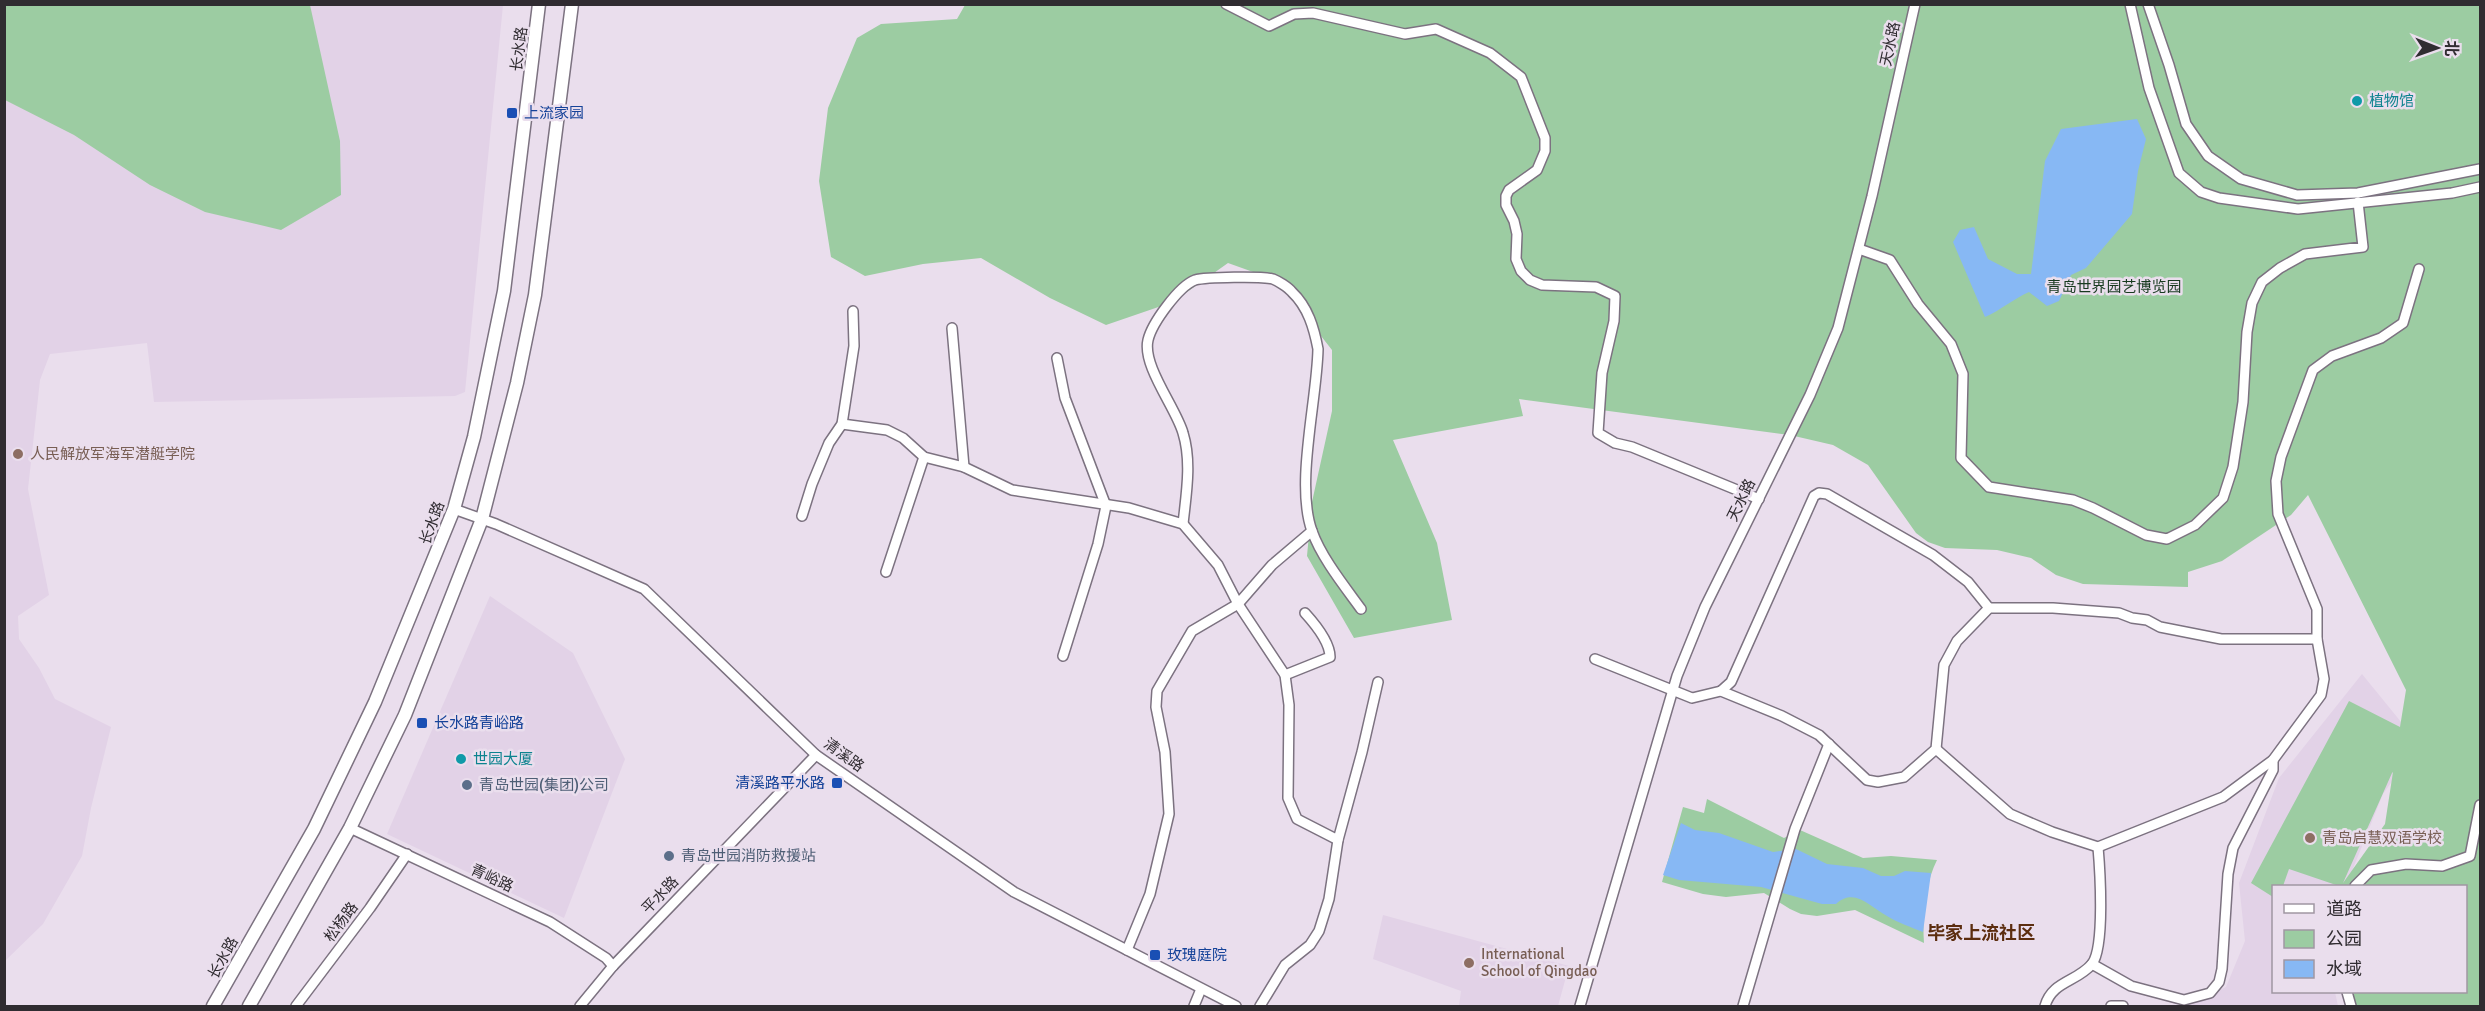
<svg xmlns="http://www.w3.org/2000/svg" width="2485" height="1011" font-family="Signika,'Noto Sans SC',sans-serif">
<rect width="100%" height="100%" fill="#eadeed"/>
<g fill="#e2d2e7">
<polygon points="4,5 503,5 465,392 455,396 154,402 147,343 50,354 40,380 28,489 49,595 18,616 19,639 39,668 55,699 111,727 91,808 82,856 43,924 6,960"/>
<polygon points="490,596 573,653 625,759 564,918 387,834"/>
<polygon points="2362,674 2419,744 2383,794 2346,886 2274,886 2274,992 2335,992 2338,1006 2186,1006 2226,987 2245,941 2239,883 2279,778"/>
<polygon points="1383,915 1569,966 1558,1006 1459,1006 1461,991 1373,959"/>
</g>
<g fill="#9ccca2" fill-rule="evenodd">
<polygon points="4,5 310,5 340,141 341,195 281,230 205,212 150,185 74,135 5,100"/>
<path d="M965,5H2480V1006H2355L2353,992H2466V886H2339L2289,869L2283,886H2274L2273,897L2251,883L2349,701L2400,727L2406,690L2308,495L2291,515L2222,561L2188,572V587L2083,584L2056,575L2031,558L1997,550L1945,548L1928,542L1916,533L1868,465L1833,445L1790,435L1519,399L1523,416L1393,440L1437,543L1452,620L1354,638L1307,556L1312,502L1332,411V350L1278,281L1228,263L1173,302L1106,325L1050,298L981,258L923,264L865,276L831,257L819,181L828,108L857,38L881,24L957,19ZM2393,772L2385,824L2343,883L2392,773Z"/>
<path d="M1707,799L1784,838L1800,830L1863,858L1891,856L1937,860C1925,884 1922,915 1924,943L1855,910L1817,916L1801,914L1790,909L1764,893L1726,897L1703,894L1662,882L1683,807L1704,813Z"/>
</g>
<g fill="#87b8f4">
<path d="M2137,119L2146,139L2138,171L2132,214L2086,268L2071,275L2059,301L2047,306L2029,292C2013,299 2001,310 1985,317L1953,242L1960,230L1974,227L1988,259L2017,274H2031L2045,161L2061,129Z"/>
<path d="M1681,823L1695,830L1719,833L1773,852L1796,849L1827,864L1863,868L1881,876H1894L1905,871L1931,873L1923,932C1911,927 1898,923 1887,916C1870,907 1855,887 1836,904H1822L1761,887L1679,880L1663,875Z"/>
</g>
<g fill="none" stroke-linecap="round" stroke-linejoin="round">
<defs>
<g id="minor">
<polyline points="1226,4 1269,26 1294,14 1313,13 1405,34 1436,29 1490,53 1521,77 1545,138 1545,151 1537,170 1509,190 1506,196 1506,205 1514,221 1517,234 1516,259 1521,271 1530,280 1542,285 1596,287 1615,296 1614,321 1602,373 1598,433 1615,443 1632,447 1759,499"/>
<polyline points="2130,4 2149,88 2179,173 2201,192 2219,198 2298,209 2452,193 2480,187"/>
<polyline points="2148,4 2169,65 2186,124 2208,156 2241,179 2297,195 2358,193 2480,169"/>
<polyline points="1859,249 1890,260 1918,304 1951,344 1963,374 1961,458 1989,487 2073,500 2093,508 2146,535 2167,539 2195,525 2223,498 2233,467 2243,402 2247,332 2252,303 2262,282 2280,268 2305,254 2363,247 2358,202"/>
<polyline points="952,328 964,467"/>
<polyline points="1057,358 1065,398 1106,506 1098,544 1063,656"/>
<polyline points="842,424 887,430 903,438 924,457 964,467 1012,490 1129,508 1183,524 1218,565 1238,604 1285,675 1289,705 1288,798 1297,819 1338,840"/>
<polyline points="454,509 496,524 644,589 816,755 1014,892 1236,1006"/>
<polyline points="802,516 812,484 829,443 842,424 854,346 853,311"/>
<path d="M1183,524C1186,495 1192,462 1183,433C1176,408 1142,366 1148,340C1152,323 1179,286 1195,280C1206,277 1262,276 1273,279C1278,281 1288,287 1292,292C1308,307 1314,328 1318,349C1317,401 1295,484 1312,531C1321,557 1345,587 1361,609"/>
<polyline points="886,572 924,457"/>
<polyline points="1595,659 1692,698 1721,691 1782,716 1819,735 1867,780 1878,782 1904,777 1936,749 1944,665 1957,641 1989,608 2053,608 2119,613 2132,618 2147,620 2160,627 2221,639 2317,639"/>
<path d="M1285,675L1330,657C1330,642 1315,624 1305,613"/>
<polyline points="1721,691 1731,682 1814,496 1819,493 1827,494 1933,555 1968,582 1989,608"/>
<polyline points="1936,749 2010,814 2052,832 2098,847 2223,797 2273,760 2321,695 2324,679 2317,639 2317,609 2278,514 2276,481 2281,457 2313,370 2332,356 2381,338 2403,323 2419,269"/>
<polyline points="350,828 550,922 606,958 613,966"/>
<polyline points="2355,886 2371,870 2406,864 2442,866 2470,856 2480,805"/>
<polyline points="1127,950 1150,894 1169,814 1165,752 1156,707 1157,691 1192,631 1238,604 1272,565 1312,531"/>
<polyline points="2092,964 2131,986 2184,1000 2210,993 2219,982 2222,969 2228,874 2233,848 2273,770 2273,760"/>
<polyline points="2347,992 2351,1006"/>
<polyline points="296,1006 370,908 407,854"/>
<polyline points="580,1006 613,966 816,755"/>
<polyline points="1194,1006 1201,989"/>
<polyline points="1260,1006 1285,965 1310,945 1319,931 1329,899 1338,840 1362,752 1378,682"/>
<polyline points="1580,1006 1677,676 1705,607 1810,395 1838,328 1872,196 1915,4"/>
<polyline points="1743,1006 1795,829 1829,744"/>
<path d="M2045,1006C2052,981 2077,982 2092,964C2105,947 2100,870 2098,847"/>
<polyline points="2111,1006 2123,1006"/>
</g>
<g id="major">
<polyline points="213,1006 314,829 375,702 454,509 474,437 504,291 539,4"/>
<polyline points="249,1006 350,828 405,715 482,519 517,383 535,295 572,4"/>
</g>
</defs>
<use href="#minor" stroke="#7c7280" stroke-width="12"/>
<use href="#major" stroke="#7c7280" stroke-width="15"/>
<use href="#minor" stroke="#fff" stroke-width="9"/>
<use href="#major" stroke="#fff" stroke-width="12"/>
</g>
<g fill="#0f9aa8" stroke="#eadeed" stroke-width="2">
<circle cx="2357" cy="101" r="6"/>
<circle cx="461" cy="759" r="6"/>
</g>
<g fill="#1a4fb4" stroke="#eadeed" stroke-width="2">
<rect x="506" y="107" width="12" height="12" rx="3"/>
<rect x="416" y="717" width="12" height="12" rx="3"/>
<rect x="831" y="777" width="12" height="12" rx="3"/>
<rect x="1149" y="949" width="12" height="12" rx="3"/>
</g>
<g fill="#8d6e63" stroke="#eadeed" stroke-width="2">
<circle cx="18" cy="454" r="6"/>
<circle cx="2310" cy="838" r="6"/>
<circle cx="1469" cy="963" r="6"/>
</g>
<g fill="#5c6f8a" stroke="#eadeed" stroke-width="2">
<circle cx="467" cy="785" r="6"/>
<circle cx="669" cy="856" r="6"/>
</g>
<g text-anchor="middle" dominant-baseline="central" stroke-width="5" stroke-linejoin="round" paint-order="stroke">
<g font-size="15" fill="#302c31" stroke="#eadeed">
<text transform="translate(1890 44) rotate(-78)">天水路</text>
<text transform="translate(519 49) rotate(-83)">长水路</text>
<text transform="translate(1741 500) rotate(-64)">天水路</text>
<text transform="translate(432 523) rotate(-70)">长水路</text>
<text transform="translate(844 755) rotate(36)">清溪路</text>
<text transform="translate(492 878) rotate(25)">青峪路</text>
<text transform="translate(660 895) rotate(-46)">平水路</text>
<text transform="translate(341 922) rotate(-53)">松杨路</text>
<text transform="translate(223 958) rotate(-61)">长水路</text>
</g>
<g font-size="15" fill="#0d838f" stroke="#eadeed" text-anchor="start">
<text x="2369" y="101">植物馆</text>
<text x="473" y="759">世园大厦</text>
</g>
<g font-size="15" fill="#164399" stroke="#eadeed" text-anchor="start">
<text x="524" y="113">上流家园</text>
<text x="434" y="723">长水路青峪路</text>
<text x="825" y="783" text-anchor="end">清溪路平水路</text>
<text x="1167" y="955">玫瑰庭院</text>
</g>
<g font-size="15" fill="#173a1f" stroke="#eadeed">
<text x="2114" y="287">青岛世界园艺博览园</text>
</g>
<g font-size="15" fill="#785e54" stroke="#eadeed" text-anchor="start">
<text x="30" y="454">人民解放军海军潜艇学院</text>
<text x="2322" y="838">青岛启慧双语学校</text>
<text x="1481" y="954">International<tspan x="1481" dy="17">School of Qingdao</tspan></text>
</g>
<g font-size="15" fill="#4e5e75" stroke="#eadeed" text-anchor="start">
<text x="479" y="785">青岛世园(集团)公司</text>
<text x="681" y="856">青岛世园消防救援站</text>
</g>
<g font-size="18" font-weight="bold" fill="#5c2d0f" stroke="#eadeed">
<text x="1981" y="933">毕家上流社区</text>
</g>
</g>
<rect width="2485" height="1011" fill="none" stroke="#302c31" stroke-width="12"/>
<rect x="2272" y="885" width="195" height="108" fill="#eadeed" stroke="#a097a2" stroke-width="1.5"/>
<rect x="2284" y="904" width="30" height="9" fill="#ffffff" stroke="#a097a2" stroke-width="1.5"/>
<text x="2326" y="915" font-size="18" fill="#302c31">道路</text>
<rect x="2284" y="930" width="30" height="18" fill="#9ccca2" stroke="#a097a2" stroke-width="1.5"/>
<text x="2326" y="945" font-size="18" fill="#302c31">公园</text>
<rect x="2284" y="960" width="30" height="18" fill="#87b8f4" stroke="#a097a2" stroke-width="1.5"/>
<text x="2326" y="975" font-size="18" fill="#302c31">水域</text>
<g transform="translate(2437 48) rotate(91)" stroke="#eadeed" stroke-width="4.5" paint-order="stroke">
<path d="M0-4.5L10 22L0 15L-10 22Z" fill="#302c31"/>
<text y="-9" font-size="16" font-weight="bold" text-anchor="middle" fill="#302c31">北</text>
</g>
</svg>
